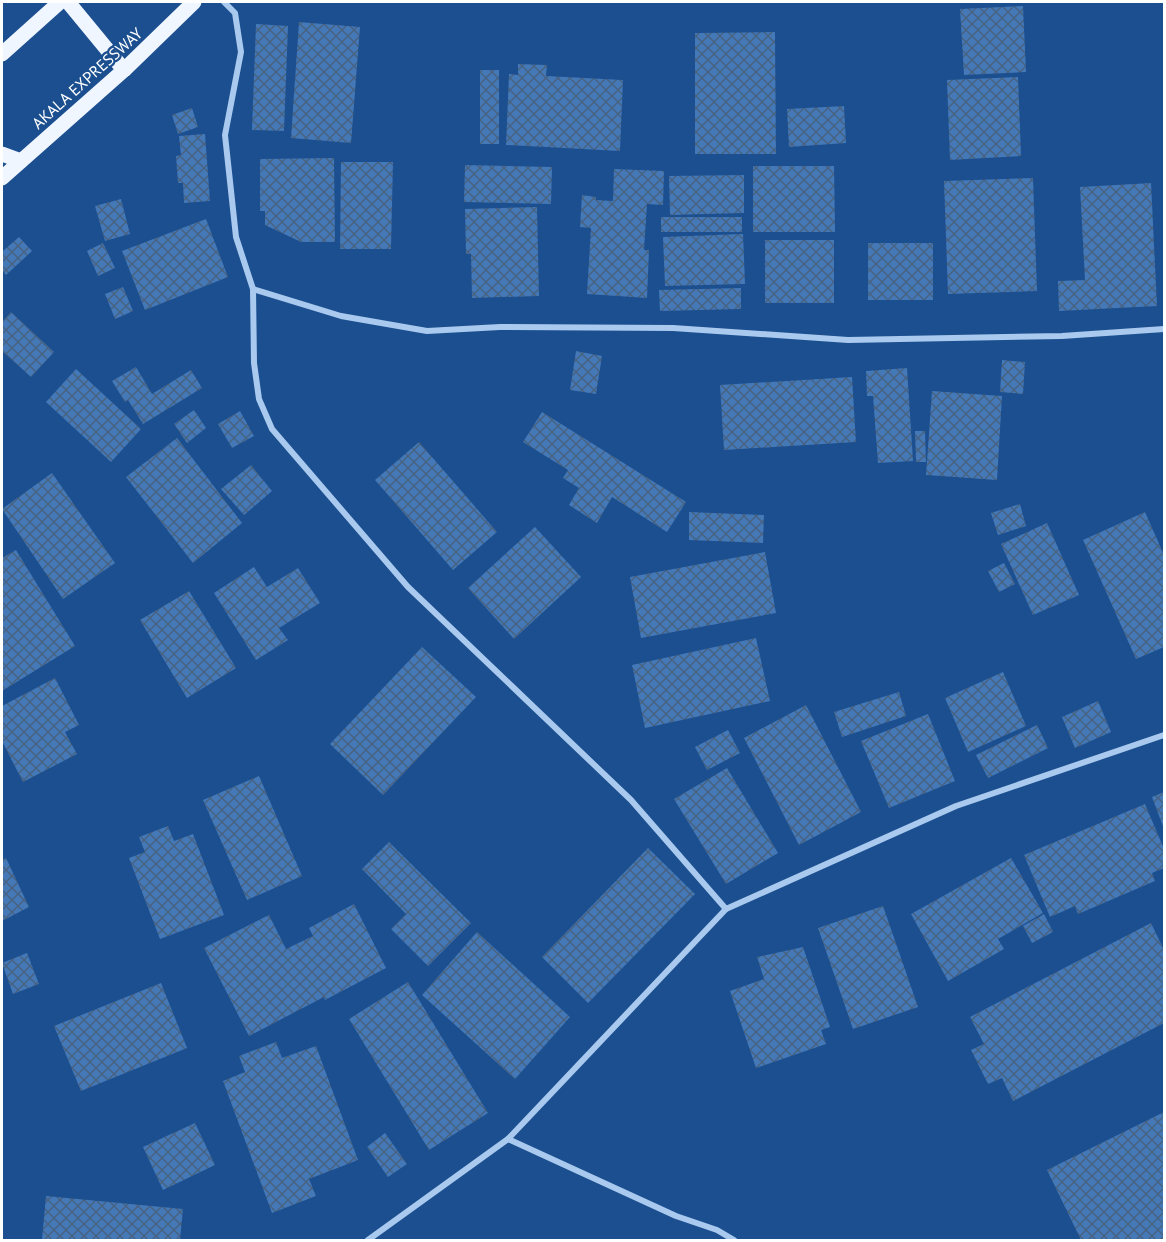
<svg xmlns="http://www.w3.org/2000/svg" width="1166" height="1242" font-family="'PT Sans',sans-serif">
<defs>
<pattern id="building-cross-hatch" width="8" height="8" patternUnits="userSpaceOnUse" patternTransform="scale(1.5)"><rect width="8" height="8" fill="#4478b7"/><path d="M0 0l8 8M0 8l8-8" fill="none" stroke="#486282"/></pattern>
</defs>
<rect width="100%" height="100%" fill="#1b4f8f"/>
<g fill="url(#building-cross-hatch)">
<polygon points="1023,6 1026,72 964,75 960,9"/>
<polygon points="299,22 360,27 351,143 291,138"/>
<polygon points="256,24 288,26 284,131 252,130"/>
<polygon points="775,32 776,154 695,154 695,33"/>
<polygon points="518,64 547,65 546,76 623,80 620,151 506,145 509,74 518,75"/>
<rect x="480" y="70" width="19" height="74"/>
<polygon points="1018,77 1021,156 950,160 947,80"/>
<polygon points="844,106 846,143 789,147 787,109"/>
<polygon points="192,108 198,127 178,134 172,115"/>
<polygon points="205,134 210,201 184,203 183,183 178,183 176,156 181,155 179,136"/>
<polygon points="334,158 335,242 301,242 265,225 265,211 260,211 260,159"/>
<polygon points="341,162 393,162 391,249 340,249"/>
<polygon points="465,165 552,167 551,204 464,202"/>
<polygon points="753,166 834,166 835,232 753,232"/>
<polygon points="614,169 664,171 663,205 647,204 644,250 649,250 647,298 587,294 591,228 580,227 582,195 596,197 596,200 613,201"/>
<polygon points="744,175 744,213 670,215 669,176"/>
<polygon points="1033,178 1037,291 948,294 944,181"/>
<polygon points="1151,183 1157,306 1059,311 1058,281 1085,280 1080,187"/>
<polygon points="121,199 130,234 105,241 95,206"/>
<polygon points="537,207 539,296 472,298 471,254 466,254 465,209"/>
<rect x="661" y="217" width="81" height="15"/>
<polygon points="206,219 228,277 145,310 122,251"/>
<polygon points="743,234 745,284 665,286 663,237"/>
<polygon points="19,237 32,251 6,275 2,270 2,249 3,251"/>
<rect x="765" y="240" width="69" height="63"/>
<polygon points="103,243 115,268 98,276 87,251"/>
<rect x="868" y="243" width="65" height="57"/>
<polygon points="123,287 133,311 115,319 105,294"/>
<polygon points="741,288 741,309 660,311 659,290"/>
<polygon points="11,312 54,352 31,377 2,351 2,322"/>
<polygon points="576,351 602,356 596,394 570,390"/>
<polygon points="1002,360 1025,362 1023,394 1000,392"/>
<polygon points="136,367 152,394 191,370 202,388 143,424 128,400 125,402 112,381"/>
<polygon points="907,368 913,461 878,463 873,396 867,396 866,371"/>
<polygon points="76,369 141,429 111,462 46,402"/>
<polygon points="852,377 856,442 724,450 720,385"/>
<polygon points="932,391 1002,396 997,480 926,475"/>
<polygon points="194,410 206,428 187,443 174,424"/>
<polygon points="240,411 254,436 232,448 218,424"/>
<polygon points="542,412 686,502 667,532 612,497 597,523 569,505 579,488 563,478 568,470 523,442"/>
<polygon points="915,431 925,431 926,462 916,462"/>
<polygon points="177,438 242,523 193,563 126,477"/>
<polygon points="419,442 497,532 453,570 375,480"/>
<polygon points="251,465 272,491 244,515 221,489"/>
<polygon points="52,473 115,563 63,599 2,509"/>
<polygon points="1020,504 1026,526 998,535 991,513"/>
<polygon points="689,512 764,515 763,543 689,540"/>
<polygon points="1145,512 1164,555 1164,647 1136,659 1083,540"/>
<polygon points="1047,523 1079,595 1033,615 1001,544"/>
<polygon points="535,527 581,577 514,639 468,588"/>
<polygon points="16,550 75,646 2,691 2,558"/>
<polygon points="765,552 776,613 641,638 630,577"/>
<polygon points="1004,563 1015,584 999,592 988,571"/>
<polygon points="254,567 267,587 298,568 320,603 279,628 288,640 256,660 214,593"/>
<polygon points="189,591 236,668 187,698 140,620"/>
<polygon points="756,638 770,701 645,728 632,665"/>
<polygon points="422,647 476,697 383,795 330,744"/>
<polygon points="1003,672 1026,726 968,752 945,698"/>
<polygon points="55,678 79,725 65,732 77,754 23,782 2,741 2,706"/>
<polygon points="899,692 906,716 842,737 834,712"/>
<polygon points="1098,701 1111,732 1075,748 1062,717"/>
<polygon points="806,705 861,812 799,845 744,738"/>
<polygon points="928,714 955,781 889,808 861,741"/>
<polygon points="1037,725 1048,748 988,778 976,755"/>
<polygon points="728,730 740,753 707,770 695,747"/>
<polygon points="727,768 778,853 726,884 674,799"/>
<polygon points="259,776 302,876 247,900 203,800"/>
<polygon points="1164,792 1164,829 1152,797"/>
<polygon points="1145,804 1164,849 1164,868 1152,873 1155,881 1078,914 1075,906 1050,917 1024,855"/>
<polygon points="168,826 174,841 193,834 224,915 160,939 129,858 145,852 139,837"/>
<polygon points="389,842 471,923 428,966 391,929 406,914 362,869"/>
<polygon points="648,848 695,894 588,1003 542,957"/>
<polygon points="6,858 29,907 2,921 2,860"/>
<polygon points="1011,858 1043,913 998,939 1004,949 948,981 911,914"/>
<polygon points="354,904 386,968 325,1000 324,997 249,1036 204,948 269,915 286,949 313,936 309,928"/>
<polygon points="883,906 918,1007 853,1029 818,928"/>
<polygon points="1044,914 1053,932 1032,943 1023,926"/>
<polygon points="1151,923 1164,950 1164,1023 1013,1101 1002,1078 988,1084 971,1050 984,1044 970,1017"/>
<polygon points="477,932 570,1017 515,1079 422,995"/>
<polygon points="803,947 830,1027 821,1030 826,1044 756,1068 730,991 764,979 757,957"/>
<polygon points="27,953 39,984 13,994 2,963"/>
<polygon points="408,982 488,1113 429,1150 349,1019"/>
<polygon points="161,983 187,1048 81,1091 54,1026"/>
<polygon points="276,1042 282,1058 316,1046 358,1160 309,1179 316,1196 272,1213 223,1081 245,1072 239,1056"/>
<polygon points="1164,1112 1164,1240 1081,1240 1047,1170"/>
<polygon points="195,1123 215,1165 163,1190 143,1147"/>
<polygon points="385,1133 407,1164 388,1177 367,1147"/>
<polygon points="46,1196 183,1209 180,1240 42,1240"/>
</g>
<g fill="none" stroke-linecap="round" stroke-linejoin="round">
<g stroke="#a9c9ee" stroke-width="6">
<polyline points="224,2 235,13 241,52 225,135 236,237 253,289 254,363 259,399 272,429 408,587 631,800 726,909"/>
<polyline points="253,289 341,316 427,331 500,327 673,328 848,340 1062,336 1164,329"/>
<polyline points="508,1139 676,1216 717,1230 734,1240"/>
<polyline points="368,1240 508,1139 726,909 956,806 1164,735"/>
</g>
<g stroke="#f0f6ff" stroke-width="15">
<polyline points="68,2 124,70"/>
<polyline points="2,54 60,2"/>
<polyline points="2,154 21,161"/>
<polyline points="2,178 124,70 194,2"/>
</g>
</g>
<g text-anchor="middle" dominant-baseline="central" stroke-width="4.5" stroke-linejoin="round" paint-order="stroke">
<g font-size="16" fill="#fff" stroke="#1b4f8f">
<text transform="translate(87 78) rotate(-42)">AKALA EXPRESSWAY</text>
</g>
</g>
<rect width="1166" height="1242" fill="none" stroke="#ffffff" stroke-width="6"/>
</svg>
